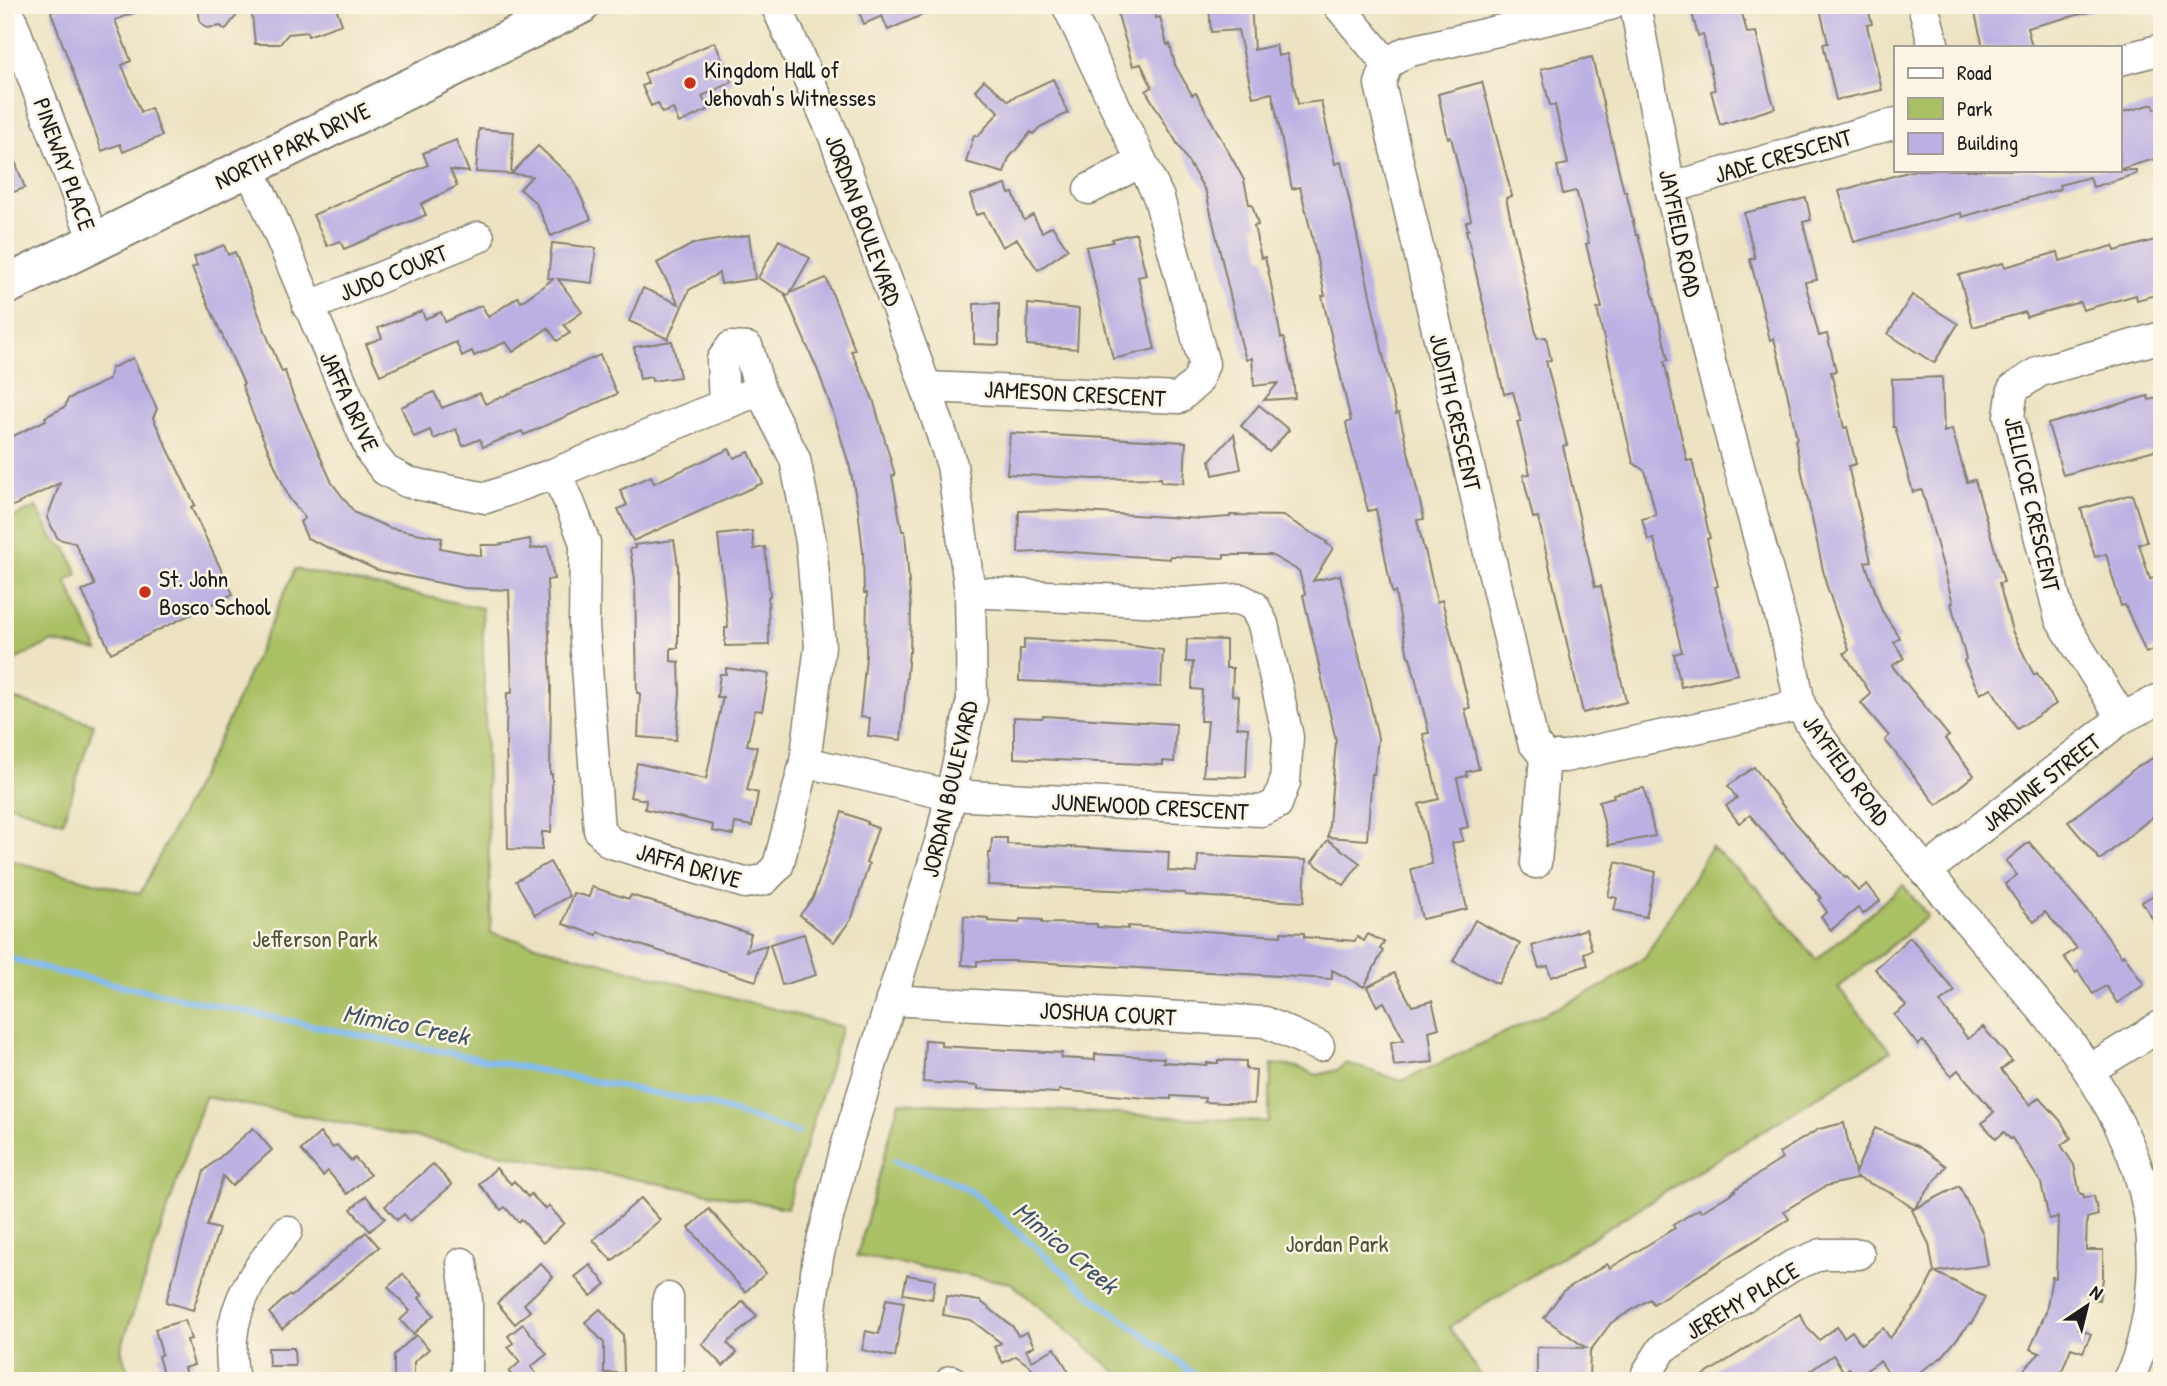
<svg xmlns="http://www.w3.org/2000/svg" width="2167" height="1386" font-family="'Patrick Hand',sans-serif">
<rect width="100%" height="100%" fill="#fcf5e5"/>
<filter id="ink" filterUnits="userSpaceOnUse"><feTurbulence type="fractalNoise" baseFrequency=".0143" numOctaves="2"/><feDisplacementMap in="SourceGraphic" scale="14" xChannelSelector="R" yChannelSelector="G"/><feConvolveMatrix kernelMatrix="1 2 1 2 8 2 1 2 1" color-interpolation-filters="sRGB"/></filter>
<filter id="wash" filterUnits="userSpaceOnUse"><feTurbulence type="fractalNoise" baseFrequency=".00686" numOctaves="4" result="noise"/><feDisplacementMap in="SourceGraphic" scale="28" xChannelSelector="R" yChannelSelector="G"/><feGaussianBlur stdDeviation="1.57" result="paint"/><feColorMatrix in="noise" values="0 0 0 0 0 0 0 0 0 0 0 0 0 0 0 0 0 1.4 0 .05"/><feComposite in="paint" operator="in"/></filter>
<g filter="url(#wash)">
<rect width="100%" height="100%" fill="#ede3c3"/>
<g fill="#aac065" stroke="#636e40" stroke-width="2">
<polygon points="36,507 54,540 66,548 78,574 66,581 98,651 51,642 5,665 5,521"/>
<polygon points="295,569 482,608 491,933 842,1027 787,1208 205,1097 121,1349 131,1381 5,1381 5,859 140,894 226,725"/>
<polygon points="5,696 94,724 63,822 5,803"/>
<polygon points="1711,847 1756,886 1816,960 1903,885 1928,916 1838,988 1891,1051 1449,1327 1484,1381 1127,1381 1011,1283 857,1256 899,1102 1268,1122 1272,1064 1297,1067 1317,1075 1337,1070 1346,1063 1402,1081 1605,985 1645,957"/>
</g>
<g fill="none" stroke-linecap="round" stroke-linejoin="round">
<g stroke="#81baf1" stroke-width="6">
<polyline points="5,957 61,973 353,1034 705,1103 798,1133"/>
<polyline points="895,1161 951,1181 972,1192 1090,1295 1174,1358 1201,1381"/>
</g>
</g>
<g id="blocks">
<g fill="#bcb0e3">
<polygon points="56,5 148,5 149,7 115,20 131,61 122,65 141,112 151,108 162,136 123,152 120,144 102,151 51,12 57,10"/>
<polygon points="198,5 245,5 225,30 221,26 207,28 200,22"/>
<polygon points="251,5 335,5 342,24 308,36 307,32 288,34 280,44 255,44"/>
<polygon points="856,5 945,5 888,30 882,16 864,24"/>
<polygon points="1115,5 1153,5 1156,18 1160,17 1167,45 1170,44 1175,65 1192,95 1196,93 1244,180 1249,204 1252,204 1258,225 1254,226 1261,258 1265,257 1270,279 1281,338 1284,338 1291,369 1292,367 1295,398 1264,400 1278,383 1254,386 1252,358 1246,360 1241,342 1206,192 1146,91 1152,87 1141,64 1133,66"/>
<polygon points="1209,5 1251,5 1254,50 1276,45 1278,56 1287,54 1298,104 1321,101 1335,164 1341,162 1396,414 1399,413 1424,519 1417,520 1424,550 1425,550 1437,602 1442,600 1470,708 1465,709 1479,769 1466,772 1467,776 1457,778 1468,827 1460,829 1463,841 1452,843 1467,909 1422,919 1411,869 1432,864 1419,804 1439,799 1423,734 1429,733 1410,657 1408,656 1395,592 1392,593 1376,509 1368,511 1349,437 1346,423 1351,421 1322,296 1325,296 1311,232 1300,187 1292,189 1272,93 1253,97 1238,30 1211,32"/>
<polygon points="1690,5 1740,5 1747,33 1756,32 1769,90 1775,108 1720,125 1711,91 1715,90 1703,34 1698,36"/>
<polygon points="1819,5 1867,5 1872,24 1867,25 1882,90 1836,100 1823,44 1828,43"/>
<polygon points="1973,5 2092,5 2093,11 2027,28 2032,47 1983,47"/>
<polygon points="715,42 732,82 702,96 708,110 679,123 673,109 662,113 658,103 651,106 642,86 648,83 644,73"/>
<polygon points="1592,57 1624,192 1626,191 1636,235 1638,235 1658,314 1668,360 1664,361 1687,461 1692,460 1710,538 1707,539 1718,586 1715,587 1738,674 1681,687 1674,654 1682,652 1654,539 1648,540 1642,519 1656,515 1645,471 1633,463 1597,309 1602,308 1586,244 1589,243 1577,193 1575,191 1563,194 1557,166 1568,164 1555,105 1550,106 1541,69"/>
<polygon points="1053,79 1068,113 1040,127 1033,134 1031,132 1009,158 1004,173 966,162 974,135 978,136 999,112 975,90 984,80 1009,101 1012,98"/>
<polygon points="1482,82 1512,196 1506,198 1537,338 1546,337 1551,360 1546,361 1567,445 1563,446 1595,587 1601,586 1626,702 1583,713 1538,517 1533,518 1523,475 1530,474 1517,422 1521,421 1513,392 1504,394 1466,230 1468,230 1466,222 1471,220 1451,137 1448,138 1438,94"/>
<polygon points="2153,104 2155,109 2162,107 2162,157 2120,169 2120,113"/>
<polygon points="479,129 514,132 511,174 476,172"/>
<polygon points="7,140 25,188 5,195 5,141"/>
<polygon points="456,140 469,172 450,170 457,186 421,204 426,215 344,249 340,241 327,246 313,215 428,165 423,153"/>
<polygon points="538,146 573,179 591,219 551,236 536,203 520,189 532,176 511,174"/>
<polygon points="1915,170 2136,170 2136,174 2093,187 2090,177 2059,185 2060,189 1962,217 1961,213 1854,242 1839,191"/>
<polygon points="1006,185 1009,194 1013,193 1024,220 1033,215 1042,232 1052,226 1068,249 1038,270 1017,239 1002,247 984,213 976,215 970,195"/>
<polygon points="1806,198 1811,220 1803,222 1817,280 1805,282 1819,336 1827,334 1836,371 1831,372 1844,428 1847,427 1856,464 1848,466 1871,561 1865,562 1882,611 1900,638 1894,642 1904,658 1892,666 1949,736 1945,739 1974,775 1937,805 1885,740 1889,736 1861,703 1871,694 1844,653 1849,650 1826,584 1795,440 1797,439 1787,392 1774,338 1770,340 1750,259 1755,258 1744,213"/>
<polygon points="1136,233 1146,275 1138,277 1155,349 1113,359 1086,247 1113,242 1112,239"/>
<polygon points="749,235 755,279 721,284 719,273 689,290 668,339 629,321 643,288 679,304 657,263 693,244"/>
<polygon points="2162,238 2162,293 2137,300 2136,295 2083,310 2080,302 2026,317 2025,312 1973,327 1959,275 2003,263 2005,267 2058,252 2060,261 2113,246 2115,251"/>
<polygon points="779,240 810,258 790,293 826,278 855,350 851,351 873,399 895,475 892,476 902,531 905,531 911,609 910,652 909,652 901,740 868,736 870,718 860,717 866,657 867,593 864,593 863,552 858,508 850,468 834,415 818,371 785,295 788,295 758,278"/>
<polygon points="552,243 596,248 592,283 558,279 582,312 564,325 570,333 557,341 548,328 513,352 506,342 474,356 472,351 462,356 456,342 380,375 366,344 382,338 378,328 422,311 425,319 441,312 445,322 482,305 488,317 518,297 521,302 553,279 548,278"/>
<polygon points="224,245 228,255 235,252 269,341 282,372 285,371 292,393 332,483 355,513 390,528 442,538 440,548 481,556 481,545 497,545 530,539 531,549 548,546 554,579 547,580 551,687 550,774 552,774 552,794 551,832 542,832 542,850 508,849 506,733 507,693 512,693 509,590 464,588 377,570 307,538 300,522 305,518 289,498 253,415 242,385 244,384 192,268 197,266 194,257"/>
<polygon points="1912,295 1958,324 1934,363 1888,334"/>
<polygon points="999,303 999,345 974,344 974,304"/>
<polygon points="1028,304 1079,309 1077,349 1027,345"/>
<polygon points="672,341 680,377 652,381 651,377 640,379 634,347"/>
<polygon points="600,355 617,394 524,435 522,431 483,447 480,439 463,446 456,429 434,439 430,430 414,437 401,407 434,392 442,408 480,393 485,404"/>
<polygon points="133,358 157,409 153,418 195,505 191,507 233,594 111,653 82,591 95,585 75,543 58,539 47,518 60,483 5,510 5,440 46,420 45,417 65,407 68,399 108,380 112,368"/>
<polygon points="1942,377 1944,432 1952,429 1967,482 1975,480 2004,582 1999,583 2012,631 2034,675 2037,673 2056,704 2017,729 1991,688 1980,694 1964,661 1966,659 1951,603 1953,603 1922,490 1913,492 1895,427 1893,427 1892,379"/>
<polygon points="2148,396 2149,400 2162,397 2162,448 2063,475 2048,424"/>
<polygon points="1259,405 1289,430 1269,452 1241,426"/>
<polygon points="1010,433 1186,442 1184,483 1161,482 1161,478 1094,479 1007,474"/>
<polygon points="1234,434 1241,469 1213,475 1210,460"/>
<polygon points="729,449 734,458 749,452 763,483 633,541 618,509 627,505 620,490 651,476 654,483"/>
<polygon points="2132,494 2147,542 2139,544 2150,579 2155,578 2162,600 2162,646 2146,653 2125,605 2121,606 2106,554 2095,557 2081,509"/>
<polygon points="1049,510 1202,519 1230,517 1230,515 1283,516 1327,542 1326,543 1333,548 1313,581 1340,575 1371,707 1378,738 1374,774 1372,774 1367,840 1328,837 1336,741 1303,595 1305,594 1299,571 1271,555 1224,555 1224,558 1170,556 1170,559 1059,551 1018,553 1019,511"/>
<polygon points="752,531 754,549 765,547 770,596 768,597 769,645 725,646 725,628 728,628 718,535"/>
<polygon points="674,540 678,565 678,648 671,648 671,661 679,662 680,693 676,740 638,737 640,693 637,693 635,579 630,549 636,548 634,545"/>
<polygon points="1024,639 1120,644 1163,650 1161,687 1019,681 1020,649 1024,649"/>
<polygon points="1187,639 1226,640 1226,668 1233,668 1232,695 1239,696 1237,727 1248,728 1246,777 1203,776 1208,721 1200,721 1202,690 1192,689 1193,662 1186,662"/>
<polygon points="726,668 769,674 762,711 755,710 747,745 757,747 747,790 758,793 752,826 735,823 733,835 712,831 713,825 645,809 646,800 630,797 637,763 706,779 723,697 717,697 720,674 726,674"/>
<polygon points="1043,716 1176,724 1174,762 1163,761 1163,765 1014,758 1014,717 1042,718"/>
<polygon points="2162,753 2162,809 2100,860 2068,822 2138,766"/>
<polygon points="1754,767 1795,822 1845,878 1847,877 1858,891 1867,884 1880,901 1863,914 1858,908 1831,930 1821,917 1827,912 1819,900 1821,898 1783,853 1782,854 1750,815 1739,823 1726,806 1737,798 1728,786"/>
<polygon points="1644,788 1655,836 1609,845 1599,801 1614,797 1613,794"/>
<polygon points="842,812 868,822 867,824 878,828 866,863 869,864 852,918 834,942 800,915 813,898"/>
<polygon points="992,838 1007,838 1007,844 1169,852 1168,871 1197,873 1198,855 1306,860 1304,902 1211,897 1185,895 1185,893 988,885 989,853 991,853"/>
<polygon points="1328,840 1360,863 1344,885 1312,862"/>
<polygon points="2029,842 2092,916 2122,957 2124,955 2144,985 2117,1003 2106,986 2093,994 2078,971 2076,973 2064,957 2077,948 2045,912 2034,922 2021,907 2005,884 2017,875 2006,861"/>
<polygon points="550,862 569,896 535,915 516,881"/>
<polygon points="1616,862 1656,872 1646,917 1614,910 1617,898 1608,896"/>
<polygon points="592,887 629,899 631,895 751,934 746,951 767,945 756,981 598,932 597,935 563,924 573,893 589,897"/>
<polygon points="2162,890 2162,933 2142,902"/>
<polygon points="964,916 988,918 988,921 1019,923 1020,919 1042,920 1042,923 1097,924 1097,927 1128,929 1128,926 1281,936 1281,932 1304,933 1304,937 1355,941 1357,937 1364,941 1368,934 1384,942 1380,949 1383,951 1364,987 1332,970 1332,979 1014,961 977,961 977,966 962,965"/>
<polygon points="1475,920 1520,944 1498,984 1453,961"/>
<polygon points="1586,929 1592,950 1584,953 1588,965 1551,977 1548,966 1539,968 1532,946"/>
<polygon points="804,934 816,975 782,985 770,944"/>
<polygon points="1910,937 1955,991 1940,1002 1968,1039 1983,1027 2012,1061 2001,1070 2030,1105 2039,1097 2060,1120 2071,1138 2061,1145 2074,1165 2080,1194 2083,1194 2084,1198 2094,1196 2098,1215 2087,1218 2086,1250 2103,1250 2103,1279 2099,1300 2087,1298 2078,1328 2091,1334 2083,1352 2071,1348 2058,1381 2013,1381 2040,1353 2030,1349 2046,1312 2052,1277 2056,1278 2058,1217 2049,1219 2041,1183 2012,1138 2010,1139 2004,1132 1996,1139 1982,1123 1994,1112 1958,1070 1951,1076 1923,1041 1918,1045 1894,1015 1906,1006 1875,969"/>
<polygon points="1394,973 1412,1006 1432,1001 1439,1028 1429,1031 1433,1062 1394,1066 1391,1042 1404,1040 1384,1002 1377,1006 1367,987"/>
<polygon points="925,1040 941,1041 941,1046 1062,1053 1061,1058 1095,1060 1095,1054 1164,1058 1163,1062 1207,1065 1207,1063 1218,1063 1218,1060 1246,1061 1246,1069 1256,1070 1254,1104 1204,1102 1205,1098 1171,1096 1171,1099 1145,1098 1059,1090 1059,1093 978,1089 978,1086 923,1082"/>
<polygon points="1844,1123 1855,1173 1875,1128 1919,1147 1946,1166 1914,1209 1959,1186 1983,1234 1988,1265 1935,1272 1985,1297 1972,1324 1970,1323 1942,1357 1906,1381 1894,1381 1880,1361 1856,1377 1849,1368 1844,1372 1833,1355 1796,1381 1695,1381 1800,1314 1808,1329 1819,1340 1837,1327 1844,1337 1852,1331 1861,1344 1883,1328 1890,1338 1920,1300 1934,1272 1929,1244 1912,1210 1914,1209 1891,1193 1856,1177 1856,1179 1826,1186 1784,1211 1789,1219 1653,1304 1650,1299 1611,1323 1590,1351 1589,1380 1537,1378 1537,1347 1586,1348 1544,1318 1563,1291 1607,1264 1610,1268 1675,1228 1673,1225 1699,1209 1701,1212 1735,1191 1734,1190 1782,1159 1779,1153 1819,1129"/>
<polygon points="253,1128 272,1150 232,1186 223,1176 207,1226 219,1229 193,1310 166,1302 204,1171"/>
<polygon points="320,1133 333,1148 337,1145 351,1161 355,1158 370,1175 347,1194 328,1171 323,1176 301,1150"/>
<polygon points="433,1164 452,1185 410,1221 404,1214 397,1220 385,1206"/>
<polygon points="496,1168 511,1184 514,1181 528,1197 531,1194 545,1209 549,1206 564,1223 543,1243 521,1219 518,1222 505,1207 501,1210 479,1184"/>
<polygon points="366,1196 385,1218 370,1231 351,1209"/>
<polygon points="641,1198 660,1220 612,1261 593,1240"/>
<polygon points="709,1209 766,1273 745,1292 689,1228"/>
<polygon points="366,1232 379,1247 282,1329 269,1313 289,1295 291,1297"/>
<polygon points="540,1263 553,1277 524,1304 530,1311 515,1324 497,1303"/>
<polygon points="590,1265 606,1284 591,1296 575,1277"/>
<polygon points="403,1274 422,1295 419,1298 434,1315 413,1334 400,1320 410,1311 388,1287"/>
<polygon points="907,1275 935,1280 932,1299 903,1294"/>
<polygon points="946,1296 980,1301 1013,1327 1018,1336 1027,1332 1034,1346 1026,1350 1032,1361 1055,1348 1074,1381 1040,1381 1032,1368 1016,1356 1003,1363 994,1347 1001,1343 971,1320 943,1315"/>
<polygon points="886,1299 904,1302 895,1357 862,1350 866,1331 879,1334"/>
<polygon points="743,1301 757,1316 727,1343 737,1353 723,1366 702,1344"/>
<polygon points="600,1309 623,1335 624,1373 604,1373 604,1343 585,1322"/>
<polygon points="185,1320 191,1339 187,1340 194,1365 184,1368 188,1381 165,1381 158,1356 162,1354 155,1329"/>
<polygon points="523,1324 547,1354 531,1367 542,1381 517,1381 509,1372 520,1362 508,1347 513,1343 508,1336"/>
<polygon points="416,1335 429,1349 414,1362 414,1381 394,1381 394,1355"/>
<polygon points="268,1348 294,1348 295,1366 269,1366"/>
</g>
</g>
</g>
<g filter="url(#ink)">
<use href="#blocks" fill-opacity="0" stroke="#848070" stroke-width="2"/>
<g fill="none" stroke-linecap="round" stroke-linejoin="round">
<defs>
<g id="minor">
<polyline points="6,5 95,244"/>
<polyline points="776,5 833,134 926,387 952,465 970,592 972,700 940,842 846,1147 818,1257 809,1324 807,1381"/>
<polyline points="1338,5 1387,64"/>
<polyline points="1610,5 1406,52 1387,64 1380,84 1533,742 1545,757 1565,757 1800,705"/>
<path d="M1635,5L1670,188L1709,358L1788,644L1800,705L1812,726L1850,781L2068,1040C2128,1125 2167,1208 2148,1314C2144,1337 2139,1361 2127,1381"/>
<polyline points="1923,5 1934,47"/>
<polyline points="2120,60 2162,49"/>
<polyline points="248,167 268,208 371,452 385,470 407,482 486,498 555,473 760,390 795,459 811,542 820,646 805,762 778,866 764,880 745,883 611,843 599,830 584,626 585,543 568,499 555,473"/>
<polyline points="1670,188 1896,123"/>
<polyline points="1089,189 1141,162"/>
<polyline points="308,307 479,237"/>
<polyline points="926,387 1179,398 1197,382 1204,364 1159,198 1067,5"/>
<polyline points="724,405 722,360 731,347 748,348 760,390"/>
<polyline points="2122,718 2060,618 2009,416 2013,389 2040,371 2162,337"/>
<polyline points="805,762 950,795 1261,811 1277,804 1285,782 1288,737 1263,624 1254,606 1240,599 1181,603 970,592"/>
<polyline points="1536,863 1545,757"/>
<polyline points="1925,872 2122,718 2162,698"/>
<polyline points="891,1000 1265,1022 1319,1046"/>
<polyline points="2089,1070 2162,1025"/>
<polyline points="462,1263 467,1301 467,1381"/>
<polyline points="668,1298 668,1381"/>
<path d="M234,1381C222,1317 249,1278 287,1231"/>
<polyline points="951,1381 952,1381"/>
<polyline points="1649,1381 1647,1373 1663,1348 1792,1266 1822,1254 1859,1254"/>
</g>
<polyline id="major" points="5,286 580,5"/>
</defs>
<use href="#minor" stroke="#848070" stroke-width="33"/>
<use href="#major" stroke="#848070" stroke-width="42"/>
<use href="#minor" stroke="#fff" stroke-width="30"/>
<use href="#major" stroke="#fff" stroke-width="38"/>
</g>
</g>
<g fill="#c8321e" stroke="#fcf5e5" stroke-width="2.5">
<circle cx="690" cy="83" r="7"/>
<circle cx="145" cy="592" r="7"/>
</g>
<g text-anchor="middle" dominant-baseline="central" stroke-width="5" stroke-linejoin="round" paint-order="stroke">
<g font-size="24" fill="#1c1c1c" stroke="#fcf5e5" text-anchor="start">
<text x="704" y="69">Kingdom Hall of<tspan x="704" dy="28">Jehovah's Witnesses</tspan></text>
<text x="159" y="578">St. John<tspan x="159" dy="28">Bosco School</tspan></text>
</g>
<g font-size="24" fill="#1c1c1c" stroke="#fcf5e5">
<text transform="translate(292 145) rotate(-26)">NORTH PARK DRIVE</text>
<text transform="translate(1783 155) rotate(-16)">JADE CRESCENT</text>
<text transform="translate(65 164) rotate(70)">PINEWAY PLACE</text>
<text transform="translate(864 220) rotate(70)">JORDAN BOULEVARD</text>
<text transform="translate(1681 233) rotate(78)">JAYFIELD ROAD</text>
<text transform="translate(393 272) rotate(-22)">JUDO COURT</text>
<text transform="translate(1075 393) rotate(3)">JAMESON CRESCENT</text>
<text transform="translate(350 401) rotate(65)">JAFFA DRIVE</text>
<text transform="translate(1456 412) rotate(77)">JUDITH CRESCENT</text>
<text transform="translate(2033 504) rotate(77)">JELLICOE CRESCENT</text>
<text transform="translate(1847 770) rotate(54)">JAYFIELD ROAD</text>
<text transform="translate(2041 782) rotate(-38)">JARDINE STREET</text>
<text transform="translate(949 789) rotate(-77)">JORDAN BOULEVARD</text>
<text transform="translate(1150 806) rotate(3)">JUNEWOOD CRESCENT</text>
<text transform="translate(689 865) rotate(16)">JAFFA DRIVE</text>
<text transform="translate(1108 1013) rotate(3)">JOSHUA COURT</text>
<text transform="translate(1742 1300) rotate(-31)">JEREMY PLACE</text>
</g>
<g font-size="24" fill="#4e5536" stroke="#fcf5e5">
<text x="315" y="938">Jefferson Park</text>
<text x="1337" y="1243">Jordan Park</text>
</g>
<g font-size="26" font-style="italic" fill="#3f5367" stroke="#fcf5e5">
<text transform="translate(406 1024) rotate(11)">Mimico Creek</text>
<text transform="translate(1066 1247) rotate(40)">Mimico Creek</text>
</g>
</g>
<rect width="2167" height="1386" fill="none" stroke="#fcf5e5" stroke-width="28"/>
<rect x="1894" y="46" width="228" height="126" fill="#fcf5e5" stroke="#a29e95" stroke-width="2"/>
<rect x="1908" y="68" width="35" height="10" fill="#ffffff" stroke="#a29e95" stroke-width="2"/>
<text x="1957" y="80" font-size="21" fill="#1c1c1c">Road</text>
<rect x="1908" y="98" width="35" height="21" fill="#aac065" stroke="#a29e95" stroke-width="2"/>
<text x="1957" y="116" font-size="21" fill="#1c1c1c">Park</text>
<rect x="1908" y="133" width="35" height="21" fill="#bcb0e3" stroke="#a29e95" stroke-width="2"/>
<text x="1957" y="150" font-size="21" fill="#1c1c1c">Building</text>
<g transform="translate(2087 1306) rotate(35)" stroke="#fcf5e5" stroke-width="5" paint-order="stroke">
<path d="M0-5L12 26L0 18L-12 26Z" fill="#1c1c1c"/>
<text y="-10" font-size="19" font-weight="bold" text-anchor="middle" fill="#1c1c1c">N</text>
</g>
</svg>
